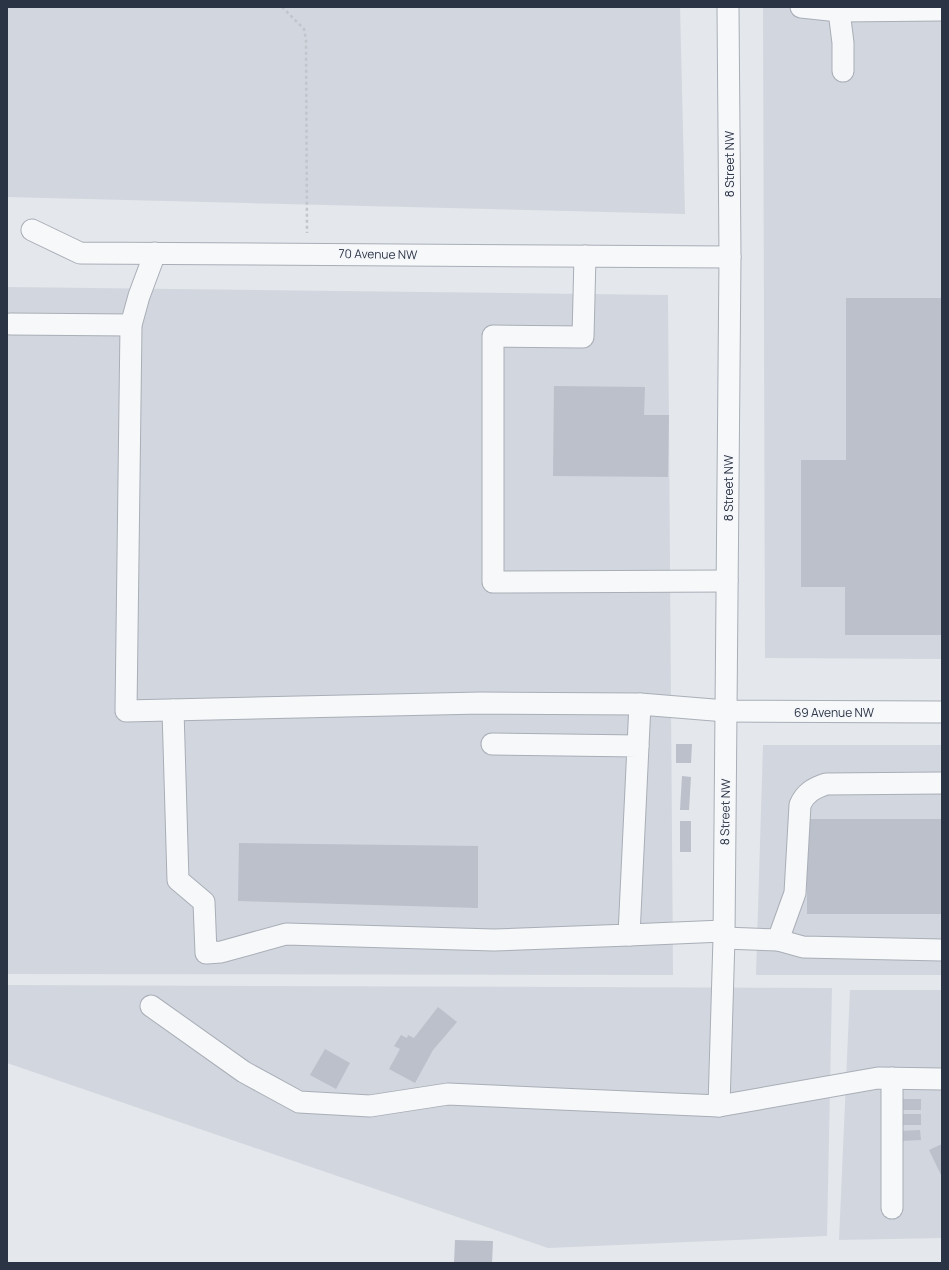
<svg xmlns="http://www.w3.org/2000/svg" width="949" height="1270" font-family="Manrope,sans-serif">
<rect width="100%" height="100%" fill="#e4e7ec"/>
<g fill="#d2d6de">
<polygon points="7,7 680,7 685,214 7,197"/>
<polygon points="763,7 942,7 942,659 765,658"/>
<polygon points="7,287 668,295 673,975 7,974"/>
<polygon points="763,745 942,745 942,975 756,975"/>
<polygon points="7,985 832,988 827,1236 548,1248 7,1063"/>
<polygon points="850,990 942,990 942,1238 839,1240"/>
</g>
<g fill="#bbc0ca">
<polygon points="846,298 942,298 942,635 845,635 845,587 801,587 801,460 846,460"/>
<polygon points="554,386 645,387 644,415 669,415 668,477 553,476"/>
<polygon points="676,744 692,744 691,763 676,763"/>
<polygon points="682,776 691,777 689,810 680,810"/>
<rect x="807" y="819" width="135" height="95"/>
<rect x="680" y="821" width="11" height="31"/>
<polygon points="239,843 478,846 478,908 238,901"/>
<polygon points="438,1007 457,1022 433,1050 415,1083 389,1069 400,1049 394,1046 401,1035 407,1038 408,1035 414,1038"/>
<polygon points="325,1049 350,1063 336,1089 310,1075"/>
<rect x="900" y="1099" width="21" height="11"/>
<rect x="901" y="1114" width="20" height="11"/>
<polygon points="920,1130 921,1140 901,1141 900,1131"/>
<polygon points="942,1144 942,1177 929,1150"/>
<polygon points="455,1240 493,1241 492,1263 454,1263"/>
</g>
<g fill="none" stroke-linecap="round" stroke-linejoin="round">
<defs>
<g id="minor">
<polyline points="801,7 839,11 942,10"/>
<polyline points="839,11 843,43 843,71"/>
<polyline points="32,230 80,253 730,257"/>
<polyline points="155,253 139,296 131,325 126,711 481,703 640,704"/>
<polyline points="585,256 583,337 493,336 493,582 727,581"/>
<polyline points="10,324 131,325"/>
<polyline points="173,710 178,880 204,902 206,953 221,952 286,934 494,940 629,935 638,746 492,744"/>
<polyline points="638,746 640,704 726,711 942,712"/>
<polyline points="629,935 723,931"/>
<path d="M724,938L778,940L795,893L800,805C805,793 814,788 826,784L942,783"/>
<polyline points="778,940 803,947 942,950"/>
<polyline points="151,1006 244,1072 299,1102 370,1106 448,1094 719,1106 724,938 730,257 728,7"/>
<polyline points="892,1078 892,1208"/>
<polyline points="719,1106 878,1078 942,1079"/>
</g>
</defs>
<use href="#minor" stroke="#a9aeb7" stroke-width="23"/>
<polyline stroke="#c2c5cb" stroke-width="2.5" stroke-dasharray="3 3" stroke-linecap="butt" points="282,7 304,29 306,40 307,233"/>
<use href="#minor" stroke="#f7f8fa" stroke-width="21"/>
</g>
<g text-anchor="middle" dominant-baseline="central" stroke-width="3" stroke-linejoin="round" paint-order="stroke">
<g font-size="12" fill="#2b3445" stroke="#f4f6f9">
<text transform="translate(729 164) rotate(-90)">8 Street NW</text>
<text transform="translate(378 254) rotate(1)">70 Avenue NW</text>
<text transform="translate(728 488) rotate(-90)">8 Street NW</text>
<text x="834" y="712">69 Avenue NW</text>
<text transform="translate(725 812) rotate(-89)">8 Street NW</text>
</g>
</g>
<rect width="949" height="1270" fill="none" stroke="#2b3445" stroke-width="16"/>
</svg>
